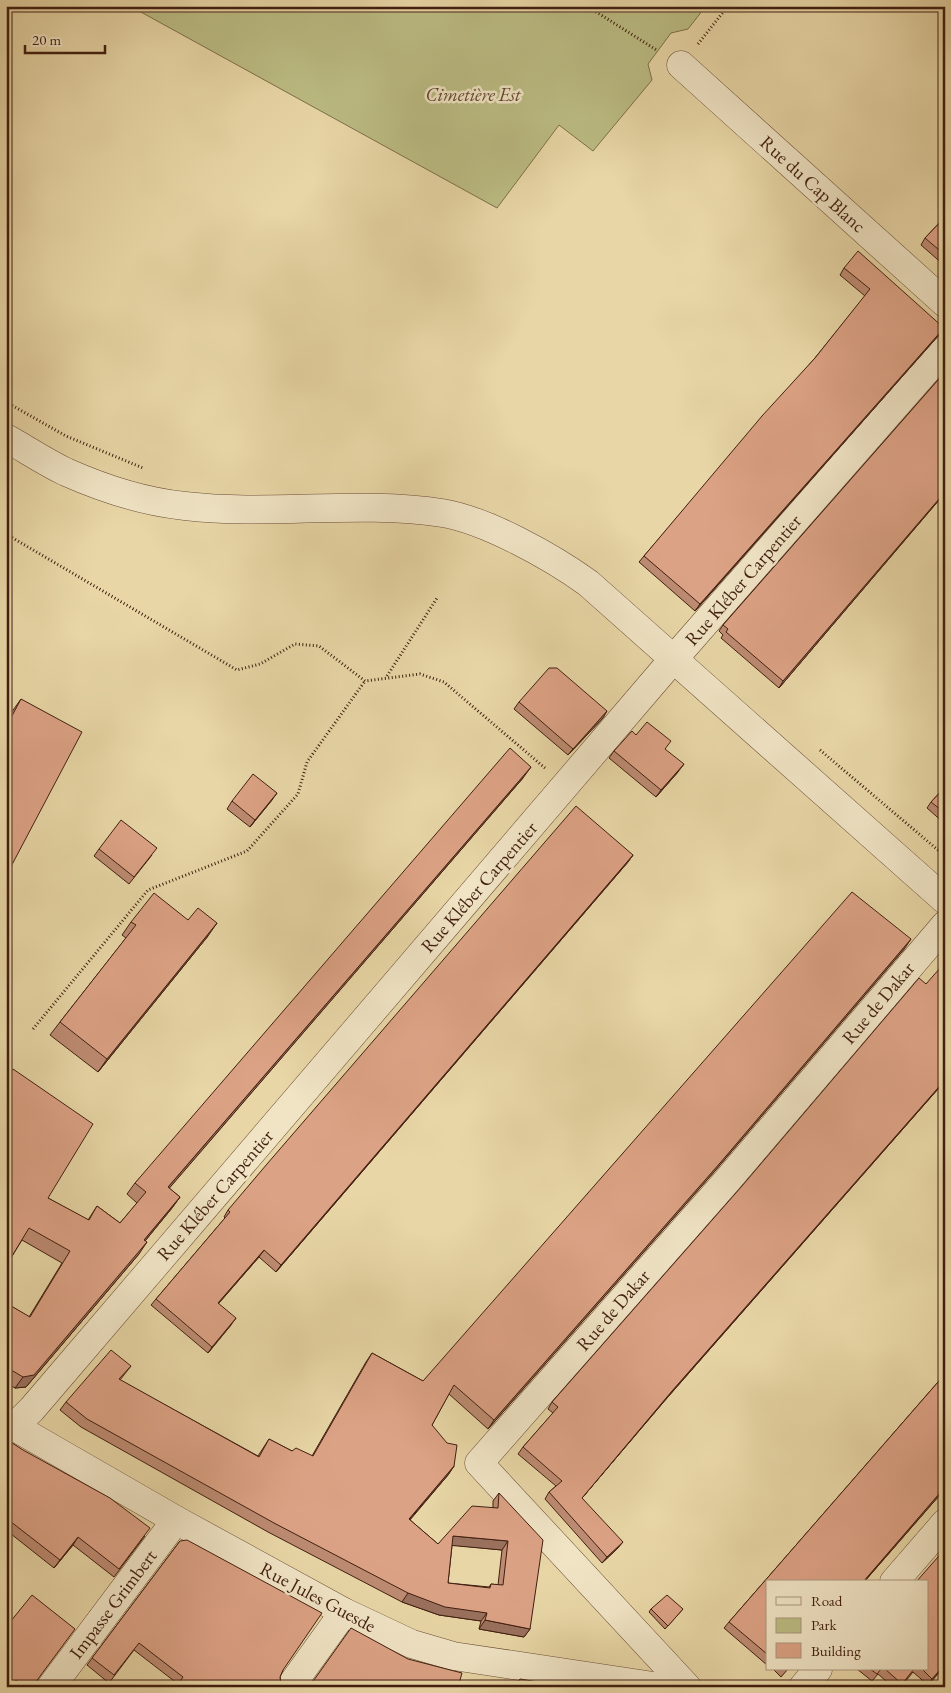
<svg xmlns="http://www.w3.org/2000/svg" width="951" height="1693" font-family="'EB Garamond',serif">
<rect width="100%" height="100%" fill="#e8d6a6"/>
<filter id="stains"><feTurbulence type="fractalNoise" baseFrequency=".004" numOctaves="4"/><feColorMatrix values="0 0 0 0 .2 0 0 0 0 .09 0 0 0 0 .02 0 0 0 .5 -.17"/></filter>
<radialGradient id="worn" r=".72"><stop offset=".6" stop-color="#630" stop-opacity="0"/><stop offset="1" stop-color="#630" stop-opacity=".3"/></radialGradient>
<polygon fill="#bbbc83" stroke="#7e6e4a" points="130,6 706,6 688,29 671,33 648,64 652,80 593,151 559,125 497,208"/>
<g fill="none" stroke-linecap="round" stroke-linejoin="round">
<defs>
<g id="minor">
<polyline points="681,65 945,303"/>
<path d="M6,438C26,449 45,462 66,472C102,488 146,502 185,506C271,516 357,500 442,513C486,520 552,557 588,583L945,900"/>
<polyline points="6,1422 176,1520 344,1612 412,1644 453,1656 660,1687"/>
<polyline points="14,1427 32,1409 664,670 945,349"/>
<polyline points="894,1582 945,1523"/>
<polyline points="51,1687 176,1520"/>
<polyline points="290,1687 344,1612"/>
<polyline points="687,1687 479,1463 726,1182 945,925"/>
<polyline points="803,1687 818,1669"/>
</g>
</defs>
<use href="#minor" stroke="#6b4d36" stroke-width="29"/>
<g stroke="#411f10" stroke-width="3" stroke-dasharray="1 2.5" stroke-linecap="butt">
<polyline points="587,6 658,51"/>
<polyline points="698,44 728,6"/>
<polyline points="6,402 66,436 143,468"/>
<polyline points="6,534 237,670 260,664 295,644 319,646 365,681 420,674 444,682 545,768"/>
<polyline points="387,676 437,598"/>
<polyline points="820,750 945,856"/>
<polyline points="33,1029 148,890 247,851 298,794 307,762 365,681"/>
</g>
<use href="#minor" stroke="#f0e4c5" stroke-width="28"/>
</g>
<g fill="#bd8b72" stroke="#411f10" fill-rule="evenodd">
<polygon points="945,217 945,266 921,245 925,238"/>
<polygon points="844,268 939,335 695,611 639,562 644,556 815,358 865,296 840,275"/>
<polygon points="945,372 945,493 779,688 721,638 723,635 719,631 723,625"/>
<polygon points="21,699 6,876 6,722 11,713"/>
<polygon points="519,702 603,718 568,755 514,709"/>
<polygon points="636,735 665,749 678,772 656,797 609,758 614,751"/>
<polygon points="523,778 169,1188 180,1197 172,1208 145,1241 139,1254 26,1387 15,1388 6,1383 6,1303 29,1317 62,1263 22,1240 6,1266 6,1079 13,1069 48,1198 88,1220 97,1206 120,1223 137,1203 127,1194 135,1183"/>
<polygon points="945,787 945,824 927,808 931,802"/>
<polygon points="272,800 250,827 227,809 232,801"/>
<polygon points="99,849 152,855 129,884 94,856"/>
<polygon points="633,855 628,862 276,1272 259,1257 218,1304 231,1325 208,1353 151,1305 156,1299 225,1218 224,1217 228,1210"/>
<polygon points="188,920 208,936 98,1072 50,1035 60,1022 126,938 122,935 131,922"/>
<path d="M905,948L714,1172L488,1429L449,1394L432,1425L454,1466L448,1475L410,1520L438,1544L493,1507V1501L499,1493L530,1629L524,1637L479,1629L481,1621L439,1615L402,1602L268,1532L81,1427L60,1410L66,1402L131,1366L120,1380L258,1456L269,1439L292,1451L312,1456L366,1362L372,1353L423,1381ZM452,1545L502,1550L498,1585L491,1584L489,1587L448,1583Z"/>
<polygon points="945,971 945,1081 667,1398 582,1498 618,1548 602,1563 545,1499 549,1492 556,1486 518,1454 523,1447 553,1413 548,1409 552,1402 926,984"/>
<polygon points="945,1374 945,1489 864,1582 767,1582 767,1665 724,1628 729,1622"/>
<polygon points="6,1439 145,1536 114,1577 73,1545 54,1568 6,1530"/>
<polygon points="180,1541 283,1670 280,1677 281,1685 279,1687 176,1687 178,1684 134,1650 109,1683 87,1665"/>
<polygon points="651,1609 683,1609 665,1629 649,1612"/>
<polygon points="6,1627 32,1687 6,1687"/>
<polygon points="945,1666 928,1685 913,1672 901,1687 893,1687 878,1674 872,1681 857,1669 927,1669"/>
<polygon points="773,1669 788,1669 781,1677"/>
</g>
<g fill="#9a715d" stroke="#411f10">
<polygon points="944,328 939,335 695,611 700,604"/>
<polygon points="945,492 945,493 779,688 783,681"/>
<polygon points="607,711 603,718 568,755 573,749"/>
<polygon points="684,764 678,772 656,797 661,790"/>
<polygon points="531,767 523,778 160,1199 168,1187"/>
<polygon points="277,793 272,800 250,827 255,820"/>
<polygon points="633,855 628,862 276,1272 281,1265"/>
<polygon points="217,923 208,936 98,1072 107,1059"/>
<polygon points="911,939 905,948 714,1172 488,1429 494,1420"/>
<polygon points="945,1080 945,1081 667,1398 577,1504 582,1498 672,1391"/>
<polygon points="180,1197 172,1208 136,1252 144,1240"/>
<polygon points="147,1242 139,1254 26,1387 15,1388 23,1377"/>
<polygon points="264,1250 259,1257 213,1310 218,1303"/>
<polygon points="236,1318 231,1325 208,1353 212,1347"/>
<polygon points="454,1466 448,1475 403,1527 409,1519"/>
<polygon points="945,1487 945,1489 864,1582 863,1582"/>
<polygon points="453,1536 508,1541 502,1550 447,1545"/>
<polygon points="78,1537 73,1545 54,1568 60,1560"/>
<polygon points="623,1542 618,1548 602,1563 607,1557"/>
<polygon points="408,1593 487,1613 481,1621 439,1615 402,1602"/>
<polygon points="485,1620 530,1629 524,1637 479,1629"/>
<polygon points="945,1664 945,1666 928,1685 932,1679"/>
</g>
<g fill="#dca285" stroke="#411f10" fill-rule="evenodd">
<polygon points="945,217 945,255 925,238"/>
<polygon points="858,251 944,328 700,604 644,556 762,416 815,358 870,289 844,268"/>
<polygon points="945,372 945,492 783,681 726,632 728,629 723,625"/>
<polygon points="549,668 557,668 607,711 573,749 519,702"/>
<polygon points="21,699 82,732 6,876 6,727"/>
<polygon points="647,722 671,741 665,749 684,764 661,790 614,751 632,731 636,735"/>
<polygon points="510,748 531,767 168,1187 180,1197 144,1240 147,1242 34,1375 23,1377 6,1367 6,1303 30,1317 70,1251 29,1228 6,1266 6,1080 13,1069 93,1124 48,1198 89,1220 97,1206 120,1223 146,1192 135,1183"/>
<polygon points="253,774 277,793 255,820 232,801"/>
<polygon points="945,787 945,813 931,802"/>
<polygon points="576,806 633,855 281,1265 264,1250 218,1303 236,1318 212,1347 156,1299 230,1212 228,1210 267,1164"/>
<polygon points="121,820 157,848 134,877 99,849"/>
<path d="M852,892L911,939L720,1163L494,1420L454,1385L432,1425L447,1443L457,1445L454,1466L409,1519L438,1544L472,1506L498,1508L499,1493L543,1540L530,1629L485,1620L487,1613L445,1607L408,1593L274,1523L87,1419L66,1402L111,1350L131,1366L119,1379L259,1457L269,1439L292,1451L296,1448L313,1456L372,1353L423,1381ZM453,1536L508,1541L503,1585L491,1584L490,1588L448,1583Z"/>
<polygon points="154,893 188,920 198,908 217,923 107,1059 60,1022 136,925 131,922"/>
<polygon points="941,967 945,971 945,1080 672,1391 582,1498 623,1542 607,1557 549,1492 562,1481 523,1447 558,1407 552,1402 742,1186 919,978 926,984"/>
<polygon points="945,1374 945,1487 863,1582 767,1582 767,1654 729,1622"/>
<polygon points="6,1439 23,1450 110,1498 150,1528 119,1569 78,1537 60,1560 6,1518"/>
<polygon points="187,1540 322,1613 283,1670 280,1677 281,1685 278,1683 275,1687 176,1687 183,1677 139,1643 114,1675 92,1658 180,1541"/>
<polygon points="945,1549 945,1664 932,1679 922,1669 927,1669 927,1582 916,1582"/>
<polygon points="32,1595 75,1629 32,1687 25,1687 16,1680 12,1687 6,1687 6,1627"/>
<polygon points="667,1595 683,1609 668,1626 651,1609"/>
<polygon points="351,1628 408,1659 462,1673 458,1687 309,1687"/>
<polygon points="870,1669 881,1669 877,1674"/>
<polygon points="885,1669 914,1669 902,1684"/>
<polygon points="520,1679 569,1687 513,1687"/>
</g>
<g text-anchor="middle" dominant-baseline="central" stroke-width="5" stroke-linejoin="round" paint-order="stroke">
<g font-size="19" font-style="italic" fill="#60462d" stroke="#f0e4c5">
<text x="473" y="94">Cimetière Est</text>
</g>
<g font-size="19" fill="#411f10" stroke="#f0e4c5">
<text transform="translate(813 184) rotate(42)">Rue du Cap Blanc</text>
<text transform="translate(743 580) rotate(-49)">Rue Kléber Carpentier</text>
<text transform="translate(479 887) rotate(-49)">Rue Kléber Carpentier</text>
<text transform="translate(878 1003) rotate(-50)">Rue de Dakar</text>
<text transform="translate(215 1195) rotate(-49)">Rue Kléber Carpentier</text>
<text transform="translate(613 1310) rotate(-49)">Rue de Dakar</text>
<text transform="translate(318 1597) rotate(28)">Rue Jules Guesde</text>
<text transform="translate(113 1604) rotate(-53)">Impasse Grimbert</text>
</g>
</g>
<rect width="951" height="1693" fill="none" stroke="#e8d6a6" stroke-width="25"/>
<rect x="8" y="8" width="936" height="1678" fill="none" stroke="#411f10" stroke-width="2.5"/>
<rect x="12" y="12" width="926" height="1668" fill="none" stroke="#411f10"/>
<rect x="766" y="1580" width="162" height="90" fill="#f0e4c5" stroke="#aa957d"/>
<rect x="776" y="1597" width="25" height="8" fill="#f0e4c5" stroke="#aa957d"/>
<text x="811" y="1606" font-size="15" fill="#411f10">Road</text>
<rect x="776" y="1618" width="25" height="15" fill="#bbbc83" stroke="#aa957d"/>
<text x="811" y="1630" font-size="15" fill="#411f10">Park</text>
<rect x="776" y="1643" width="25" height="15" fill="#dca285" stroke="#aa957d"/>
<text x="811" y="1656" font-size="15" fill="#411f10">Building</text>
<path d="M25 45v8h80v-8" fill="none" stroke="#411f10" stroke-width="2.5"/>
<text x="32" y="45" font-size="15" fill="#411f10" stroke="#f0e4c5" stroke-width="4" paint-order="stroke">20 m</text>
<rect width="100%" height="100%" filter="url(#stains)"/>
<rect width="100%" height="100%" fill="url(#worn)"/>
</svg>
